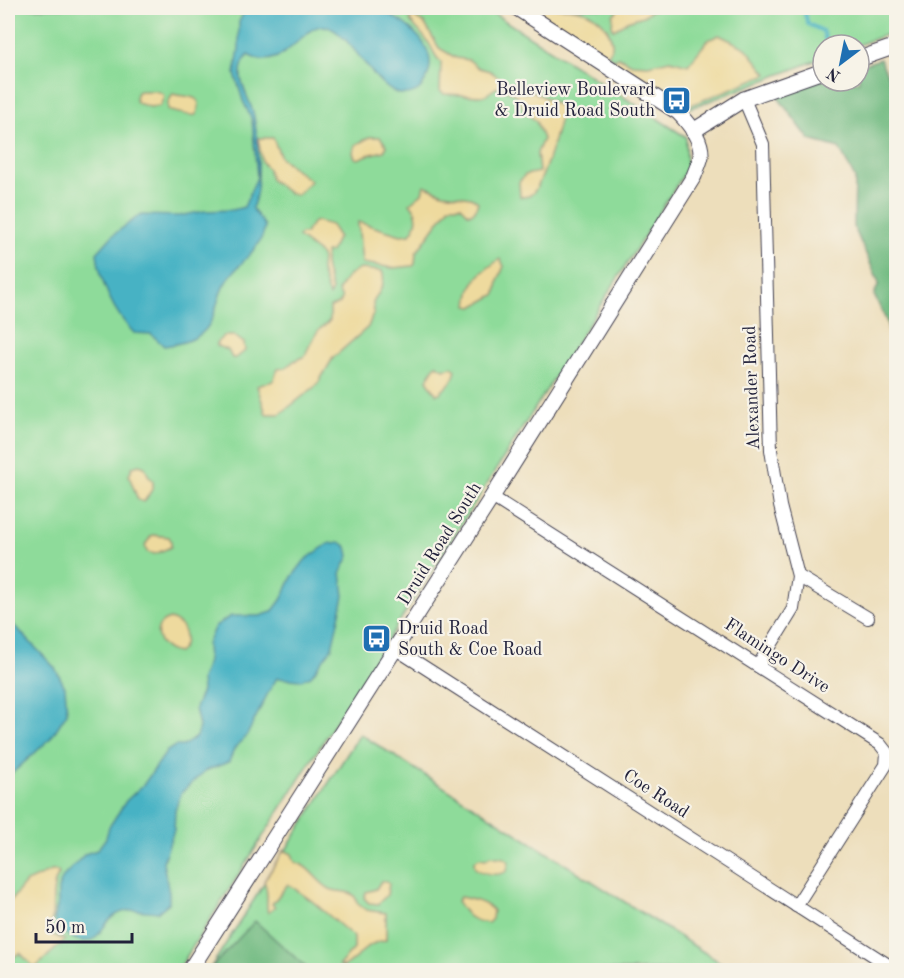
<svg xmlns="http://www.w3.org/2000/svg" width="904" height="978" font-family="'Old Standard TT',serif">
<rect width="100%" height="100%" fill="#f7f3e8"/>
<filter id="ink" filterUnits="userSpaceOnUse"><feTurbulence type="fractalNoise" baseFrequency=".0167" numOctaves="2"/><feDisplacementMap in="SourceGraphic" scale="12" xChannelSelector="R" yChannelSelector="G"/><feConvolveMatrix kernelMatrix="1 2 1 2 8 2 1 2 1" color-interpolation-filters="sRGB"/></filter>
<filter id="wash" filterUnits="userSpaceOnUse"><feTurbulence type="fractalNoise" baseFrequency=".008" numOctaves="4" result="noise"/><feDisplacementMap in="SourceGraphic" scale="24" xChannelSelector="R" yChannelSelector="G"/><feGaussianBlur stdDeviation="1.35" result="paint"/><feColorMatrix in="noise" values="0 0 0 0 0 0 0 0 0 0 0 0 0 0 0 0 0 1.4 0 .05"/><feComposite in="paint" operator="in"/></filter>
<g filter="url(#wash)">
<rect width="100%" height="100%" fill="#eddebb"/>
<g fill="#8edb9a" stroke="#587e6a" stroke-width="1.5">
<polygon points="8,8 485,8 686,137 687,169 178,970 8,970"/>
<polygon points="534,8 896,8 896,31 858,45 823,45 823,58 691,108"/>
<polygon points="360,734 732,970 209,970"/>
</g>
<g fill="#72bb82" stroke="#4a6e5e" stroke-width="1.5">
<polygon points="880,59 896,93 896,358 886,320 874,295 879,283 854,227 855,178 839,148 810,140 776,95 823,79 823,81 859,81 859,66"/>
<polygon points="255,921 309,970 209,970"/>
</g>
<g fill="#eeda9e" stroke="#887e6c" stroke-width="1.5">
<path d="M530,8C558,7 597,3 610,35C613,44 614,49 606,56Z"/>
<polygon points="620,8 656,8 643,16 627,21 614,30 612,27 613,15"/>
<path d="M412,16L425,24L439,48L456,58L469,60L479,68L490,71L518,91L523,93L533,91L562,107C559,125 544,181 533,193C529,197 525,197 520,197L519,182L525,175L539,172L537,153L543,139L536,121L525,112L517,96L501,86C493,88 489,95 481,96L444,94L440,91L441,62C435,57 434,52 430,45C425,36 417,29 410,21Z"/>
<polygon points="719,35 746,48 767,74 691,105 613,61 618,57 632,64 648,65 670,60 688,65 708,40"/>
<polygon points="140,91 156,91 163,94 164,97 160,106 150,107 137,103 135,98 137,92"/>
<path d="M173,94C185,98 207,93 196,115C191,116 173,112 168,110V102Z"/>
<polygon points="370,137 380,137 387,146 384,151 368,155 358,159 355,158 353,153 355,145"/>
<polygon points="258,138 273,138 281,158 311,181 297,195 289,193 271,180 268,169 262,162"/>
<path d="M424,185L443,193L471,197L478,202L475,211L469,214L461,206H450L416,253L415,264L413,266L393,268L362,263L358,222L401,235L410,234C419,222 419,214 410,203L422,193Z"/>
<path d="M317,221L331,225L338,236L331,252H326C323,267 328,276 332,290L329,296L321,271L322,258L319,253L298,237L301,234H305L312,223Z"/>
<path d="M500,259L504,266L498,281L496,294L473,307L468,306C470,279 479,274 500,259Z"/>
<path d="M361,269L382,271C387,283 378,293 373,303L374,312L368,327L333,358L317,385L280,414H266L257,386L273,381L278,369L285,368L294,361L305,356C306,352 316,332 319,330C323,326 326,325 330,320V307L339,304C343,299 342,297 338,292C343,281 349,272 361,269Z"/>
<polygon points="224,336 234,336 244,343 245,351 236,358 232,358 228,350 217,346 217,342"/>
<path d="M437,365L444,369L452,367L456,370C454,381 447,386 440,393L436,394L427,380C430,375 432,367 437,365Z"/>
<polygon points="139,465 145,467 149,477 153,480 153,488 144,502 138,500 129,476 132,467"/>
<polygon points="152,535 169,537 171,541 171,547 155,554 147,552 145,545"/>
<path d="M170,619C186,623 190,643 178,653C159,651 147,625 170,619Z"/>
<path d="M284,850L292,854L295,862C310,866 317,882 330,889C341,894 355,888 357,903L366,910L386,913V940C364,943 361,957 343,967L339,965L354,949V937L312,901L288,884L272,904L275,907L268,913C265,904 270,895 264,881Z"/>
<path d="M490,856L504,858L509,862L507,871C498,877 483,874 475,868L474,862L479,858L486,859Z"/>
<path d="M51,871H57L59,874C48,889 57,918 48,930L49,933L65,940L35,968L20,953L8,960V904L26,882Z"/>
<polygon points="381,881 386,881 389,884 387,895 378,904 369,903 364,898 366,892 376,889"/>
<path d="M460,897C471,899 487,902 493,911L492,919L488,923C470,921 466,915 457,901Z"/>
</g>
<g fill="#46b2c4" stroke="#346a80" stroke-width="1.5">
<path d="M246,8C279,8 313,8 346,8C356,8 370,5 378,9C406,21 445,49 424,83C420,91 411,95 401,94C374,91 351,30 324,26C302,24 283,76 248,55C231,76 249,94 254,116C258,139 262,186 252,208L265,226C262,249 238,263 226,282C216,297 217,316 206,329C196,341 178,344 164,346L151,334L134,333C113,312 100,282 97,253L113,235L140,215L179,216L205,211L233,210L244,207L257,177L252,120L243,101L235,74L239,48V22Z"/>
<path d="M340,542L347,547L349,556L341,572L344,596L332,648L311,676L301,680L277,678L269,691L247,735L234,749L229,762L205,771L181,793L175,811L174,830L163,862L169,893V903L158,912C143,911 129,907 116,915C99,925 99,949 75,939C65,935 59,929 54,920L58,903V889L63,877L85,854L97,850L106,838L109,827L126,801L144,784L167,751L175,746H183L197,736L199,726L195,708L202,691L201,679L208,661L207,644L215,626L231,616H260L272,612L281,600L292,577L305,560L328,544Z"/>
<polygon points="8,619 55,668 65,687 67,713 50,739 8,777"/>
</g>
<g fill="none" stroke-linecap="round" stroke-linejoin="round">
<polyline stroke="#46b2c4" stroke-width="4" points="803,8 808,24 823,31 827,45"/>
</g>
</g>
<g filter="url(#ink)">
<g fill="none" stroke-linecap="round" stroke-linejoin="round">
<defs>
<g id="minor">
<polyline points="744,99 763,144 771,450 780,506 798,576 793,609 758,666"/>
<polyline points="492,497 880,744 887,753 886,765 796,906"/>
<polyline points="798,576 868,618"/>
<polyline points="396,649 896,970"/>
</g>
<g id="tertiary">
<polyline points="859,59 896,46"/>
<polyline points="693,131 744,99 823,71"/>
<path d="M190,970L492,497L694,176C696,170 700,162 701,156C702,139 689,123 678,112L517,8"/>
</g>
</defs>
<use href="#minor" stroke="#403e4e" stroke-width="14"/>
<use href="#tertiary" stroke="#403e4e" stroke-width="17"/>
<use href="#minor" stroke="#fff" stroke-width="12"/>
<use href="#tertiary" stroke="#fff" stroke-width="15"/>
</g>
</g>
<defs>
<symbol id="bus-square" viewBox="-11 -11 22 22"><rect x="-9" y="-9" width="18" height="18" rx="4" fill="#1f6fb2" stroke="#f7f3e8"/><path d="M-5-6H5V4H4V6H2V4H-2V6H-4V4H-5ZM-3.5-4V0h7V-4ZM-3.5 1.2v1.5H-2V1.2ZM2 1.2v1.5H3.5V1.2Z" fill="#fff"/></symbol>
</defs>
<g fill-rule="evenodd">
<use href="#bus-square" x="660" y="84" width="33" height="33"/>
<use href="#bus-square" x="360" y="622" width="33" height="33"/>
</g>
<g text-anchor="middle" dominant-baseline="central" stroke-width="4.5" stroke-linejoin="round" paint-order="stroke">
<g font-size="18" fill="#22223b" stroke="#f7f3e8" text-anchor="end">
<text x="655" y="90">Belleview Boulevard<tspan x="655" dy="21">&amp; Druid Road South</tspan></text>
<text x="398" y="629" text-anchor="start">Druid Road<tspan x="398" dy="21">South &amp; Coe Road</tspan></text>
</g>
<g font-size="18" fill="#22223b" stroke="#f7f3e8">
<text transform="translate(752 388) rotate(-92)">Alexander Road</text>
<text transform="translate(440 544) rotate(-58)">Druid Road South</text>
<text transform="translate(777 656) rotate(33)">Flamingo Drive</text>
<text transform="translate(656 794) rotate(33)">Coe Road</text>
</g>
</g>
<rect width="904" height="978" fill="none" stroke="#f7f3e8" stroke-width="30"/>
<g transform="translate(841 63) rotate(212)"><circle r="28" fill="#f7f3e8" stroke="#a29fa3" stroke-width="1.5"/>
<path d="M0-4.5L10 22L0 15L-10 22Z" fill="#1f6fb2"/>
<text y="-9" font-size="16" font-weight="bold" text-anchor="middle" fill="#22223b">N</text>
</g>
<path d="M36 933v9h96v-9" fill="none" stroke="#22223b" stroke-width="3"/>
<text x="45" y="933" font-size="18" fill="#22223b" stroke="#f7f3e8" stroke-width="4.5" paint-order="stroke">50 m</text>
</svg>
